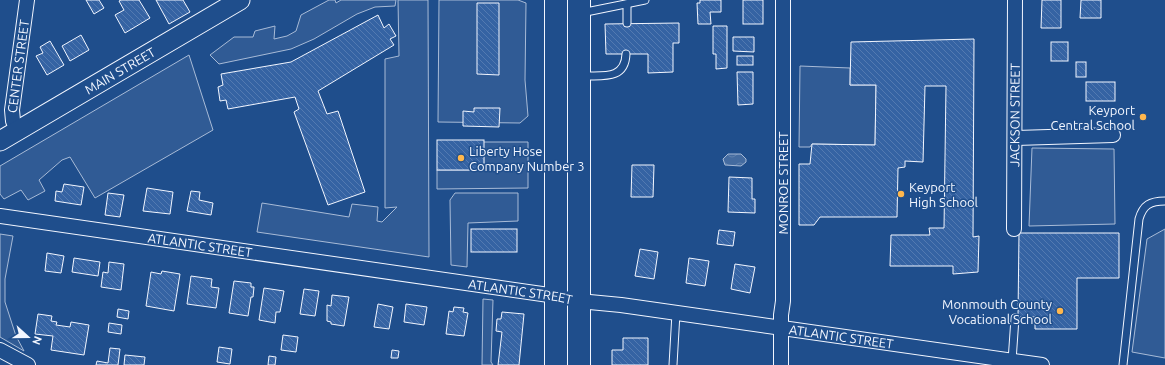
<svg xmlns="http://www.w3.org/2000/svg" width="1165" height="365" font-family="Ubuntu,sans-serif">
<defs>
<pattern id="water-waves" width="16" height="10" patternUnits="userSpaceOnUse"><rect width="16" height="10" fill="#446ba0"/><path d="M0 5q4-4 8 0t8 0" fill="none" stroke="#5f81ae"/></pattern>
<pattern id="building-back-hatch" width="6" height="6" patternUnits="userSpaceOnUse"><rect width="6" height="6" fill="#3563a3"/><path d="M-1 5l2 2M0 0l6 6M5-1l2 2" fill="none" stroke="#537ab1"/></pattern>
</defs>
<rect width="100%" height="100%" fill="#1f4e8c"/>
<g fill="#305b95" stroke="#a8bbd7">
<polygon points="329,0 335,0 336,3 341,0 396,0 395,6 375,7 357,14 314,39 291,49 219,64 210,55 234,37 253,37 255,31 275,26 274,39 287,36 296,31 301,15"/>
<polygon points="398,0 428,0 429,257 257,232 262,203 349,217 352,204 378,207 377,221 382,222 397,207 385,208 385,59 399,56"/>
<polygon points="439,0 518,0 526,3 525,80 528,116 520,123 438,122"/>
<polygon points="189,55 213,130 95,198 70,157 62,160 39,180 45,191 28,200 21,190 4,199 0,194 0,166"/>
<polygon points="800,66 850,68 850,85 876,85 875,145 812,144 810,147 799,147"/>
<polygon points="483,142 528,142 528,188 437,189 437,170 484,170"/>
<polygon points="1032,148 1114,149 1115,224 1029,226"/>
<polygon points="455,193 518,193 518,221 468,223 467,267 451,265 450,200"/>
<polygon points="1165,229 1165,358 1132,352 1147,239"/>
<polygon points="0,234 13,236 5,279 5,302 16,336 24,351 0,337"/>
<polygon points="483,299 493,300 491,362 493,365 482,365"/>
</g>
<polygon fill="url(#water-waves)" stroke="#a8bbd7" points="728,154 741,154 746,159 746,162 741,166 725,165 723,159"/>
<g fill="url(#building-back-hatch)" stroke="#f2f6ff">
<polygon points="86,0 99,0 104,8 94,14"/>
<polygon points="121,0 139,0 150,18 125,33 115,15 124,10 119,1"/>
<polygon points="156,0 183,0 190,12 169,24"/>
<polygon points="700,0 721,0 721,12 710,12 711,24 698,24 697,3 700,3"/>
<rect x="743" y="0" width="20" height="24"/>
<polygon points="1042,0 1061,0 1061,28 1041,28"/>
<polygon points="1081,0 1101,0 1101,18 1080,18"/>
<polygon points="477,3 499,3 499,75 477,74"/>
<polygon points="378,15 384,28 389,24 396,36 390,39 394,45 318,91 327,114 338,111 365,192 328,205 294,112 299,109 295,97 228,109 226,100 220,101 218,87 223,85 221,74 291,62"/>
<polygon points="679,23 679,43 673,43 673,72 648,73 648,54 606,54 605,24"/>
<polygon points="713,26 727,26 727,68 716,69 716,54 713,54"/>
<polygon points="81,35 89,50 70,61 62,46"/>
<polygon points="733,37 754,37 754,52 733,51"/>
<polygon points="974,39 973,237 979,236 978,272 953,274 953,266 890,266 891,235 930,235 929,228 944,228 946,86 925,86 923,162 905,161 905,167 898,168 897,217 820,217 814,225 799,225 799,164 810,164 812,144 875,145 876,85 850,85 851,42"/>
<polygon points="50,41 64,65 47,75 36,56 43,53 40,47"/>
<rect x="1051" y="42" width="17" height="19"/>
<rect x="737" y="56" width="16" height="9"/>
<rect x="1076" y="62" width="10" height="15"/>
<polygon points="737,72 753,72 753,104 738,105"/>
<rect x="1086" y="82" width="29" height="19"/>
<polygon points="474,108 500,108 499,127 463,126 463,111 474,112"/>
<rect x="437" y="140" width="47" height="30"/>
<polygon points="632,165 654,165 653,197 631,197"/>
<polygon points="729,177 752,178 752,199 755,199 755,213 728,212"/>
<polygon points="64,184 84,187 81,205 55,201 56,191 62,192"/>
<polygon points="147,188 173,192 170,214 143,211"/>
<polygon points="191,191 200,192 199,200 213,203 211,215 187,211"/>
<polygon points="108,193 124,195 120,217 105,215"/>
<rect x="471" y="229" width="46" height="23"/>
<polygon points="719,230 735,232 733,246 717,244"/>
<polygon points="1019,233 1119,233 1119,278 1077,278 1077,329 1035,329 1035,317 1018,317"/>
<polygon points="640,249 658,252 654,279 635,276"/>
<polygon points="47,253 64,256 61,273 45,271"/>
<polygon points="74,258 100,262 98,276 72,272"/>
<polygon points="689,258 709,261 705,286 686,283"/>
<polygon points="109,262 124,264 121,290 101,287 103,272 108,273"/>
<polygon points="735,264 755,267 750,293 731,289"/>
<polygon points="162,271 180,274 174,311 146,306 151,272 161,274"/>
<polygon points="191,276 212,279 211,287 219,288 216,308 187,304"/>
<polygon points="234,281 251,283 251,287 254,287 253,297 251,297 248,316 229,313"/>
<polygon points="264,288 284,291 280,312 276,312 275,323 259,320"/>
<polygon points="304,289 319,291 315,316 300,314"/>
<polygon points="332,295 349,297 344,326 331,324 331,322 327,321 327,305 331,306"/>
<polygon points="378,304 393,307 389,329 374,327"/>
<polygon points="406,304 427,307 424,325 404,322"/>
<polygon points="454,307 464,308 463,312 468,313 464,336 446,334 449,311 453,312"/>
<polygon points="118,309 129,311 128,319 117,317"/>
<polygon points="502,312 524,314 519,365 498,365 502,332 496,331 497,319 501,319"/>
<polygon points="38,314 52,316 51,321 57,322 56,325 70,327 71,322 89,325 84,355 51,350 53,336 35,334"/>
<polygon points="109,323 122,325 121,334 108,332"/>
<polygon points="283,335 298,337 296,352 281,350"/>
<polygon points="623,338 648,338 648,365 612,365 612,350 623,350"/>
<polygon points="219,347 232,349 230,364 217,362"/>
<polygon points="110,348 120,349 118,365 96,365 97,361 108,363"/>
<polygon points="392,350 399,351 398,358 391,358"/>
<polygon points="125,355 145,357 144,365 124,365"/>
<polygon points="269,356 276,357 275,365 268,365"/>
</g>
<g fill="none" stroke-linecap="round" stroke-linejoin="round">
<defs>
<g id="lane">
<polyline points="581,13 645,0"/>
<polyline points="627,23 627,4"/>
<path d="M581,76C601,75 625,81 626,54"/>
<polyline points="1012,361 1015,318"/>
<polyline points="673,365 676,313"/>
<path d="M1123,365L1139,219C1143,205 1150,201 1165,201"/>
</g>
<g id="street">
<path id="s1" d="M17,131L13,121L12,110L27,0"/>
<polyline points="1015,138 1113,135"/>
<path id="s2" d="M0,216L556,296L579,301L621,305L1042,365"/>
<path id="s3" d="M1014,229L1015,0"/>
<polyline points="0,350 28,365"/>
<polyline points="781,365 781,315 783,301 783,0"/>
</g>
<g id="secondary">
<path id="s4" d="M0,141L240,0"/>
</g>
<g id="highway">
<polyline points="556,0 556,365"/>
<polyline points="579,365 579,0"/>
</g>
</defs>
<use href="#lane" stroke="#f2f6ff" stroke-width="9"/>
<use href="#street" stroke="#f2f6ff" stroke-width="16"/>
<use href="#secondary" stroke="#f2f6ff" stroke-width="21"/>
<use href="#highway" stroke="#f2f6ff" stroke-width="24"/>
<use href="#lane" stroke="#1f4e8c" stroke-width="7"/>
<use href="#street" stroke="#1f4e8c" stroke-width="14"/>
<use href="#secondary" stroke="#1f4e8c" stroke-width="19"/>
<use href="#highway" stroke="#1f4e8c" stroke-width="22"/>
</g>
<g fill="#ffb74d" stroke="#1f4e8c" stroke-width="1.5">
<circle cx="1143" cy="117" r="4"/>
<circle cx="461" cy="158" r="4"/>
<circle cx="901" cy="194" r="4"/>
<circle cx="1060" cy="311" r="4"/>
</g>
<g text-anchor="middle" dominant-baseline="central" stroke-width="3" stroke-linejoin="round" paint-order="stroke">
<g font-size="13" fill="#f2f6ff" stroke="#1f4e8c">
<text stroke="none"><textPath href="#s1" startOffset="66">CENTER STREET</textPath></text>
<text stroke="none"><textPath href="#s4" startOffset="139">MAIN STREET</textPath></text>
<text stroke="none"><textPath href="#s3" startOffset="114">JACKSON STREET</textPath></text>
<text transform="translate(783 183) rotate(-90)">MONROE STREET</text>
<text stroke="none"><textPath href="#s2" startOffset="202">ATLANTIC STREET</textPath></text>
<text stroke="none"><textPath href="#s2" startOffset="526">ATLANTIC STREET</textPath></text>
<text stroke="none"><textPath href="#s2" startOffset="850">ATLANTIC STREET</textPath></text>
</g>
<g font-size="13" fill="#f2f6ff" stroke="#1f4e8c" text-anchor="end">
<text x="1135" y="110">Keyport<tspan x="1135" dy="15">Central School</tspan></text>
<text x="469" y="151" text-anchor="start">Liberty Hose<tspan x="469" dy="15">Company Number 3</tspan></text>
<text x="909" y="187" text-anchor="start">Keyport<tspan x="909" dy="15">High School</tspan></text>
<text x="1052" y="304">Monmouth County<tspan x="1052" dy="15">Vocational School</tspan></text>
</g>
</g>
<g transform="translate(28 337) rotate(111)" stroke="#1f4e8c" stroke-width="3" paint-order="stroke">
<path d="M0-3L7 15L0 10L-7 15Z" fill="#f2f6ff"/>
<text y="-6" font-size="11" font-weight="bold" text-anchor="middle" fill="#f2f6ff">N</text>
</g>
</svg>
